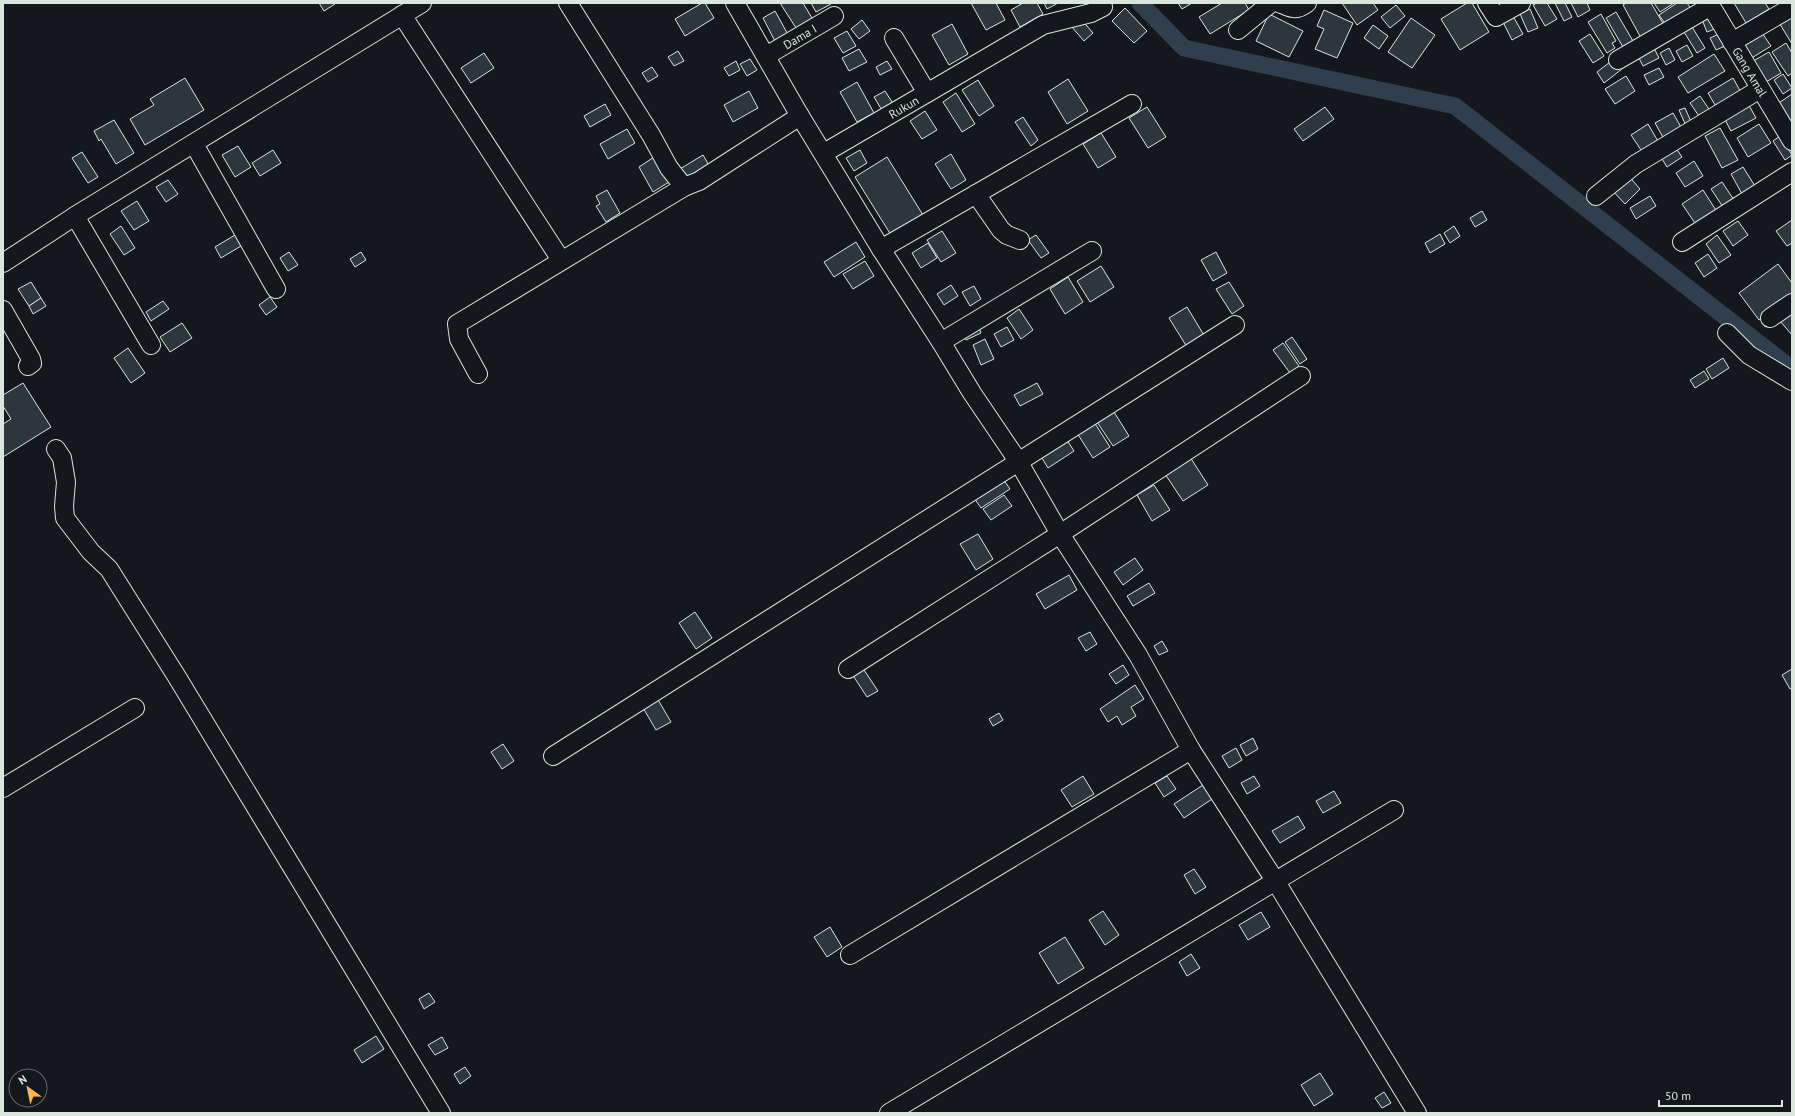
<svg xmlns="http://www.w3.org/2000/svg" width="1795" height="1116" font-family="'PT Sans',sans-serif">
<rect width="100%" height="100%" fill="#14181c"/>
<g fill="none" stroke-linecap="round" stroke-linejoin="round">
<polyline stroke="#2f3f4d" stroke-width="17" points="1140,3 1184,48 1455,106 1792,369"/>
</g>
<g fill="#2c363c" stroke="#d8e6dc">
<polygon points="319,3 334,3 335,4 324,11"/>
<polygon points="702,3 705,3 714,18 685,36 675,19"/>
<polygon points="780,3 803,3 812,18 796,28"/>
<polygon points="811,3 831,3 831,4 816,12"/>
<polygon points="971,3 996,3 1005,20 986,30"/>
<polygon points="1023,3 1037,3 1043,14 1020,27 1011,10"/>
<polygon points="1044,3 1058,3 1047,9"/>
<polygon points="1178,3 1192,3 1182,9"/>
<polygon points="1222,3 1245,3 1249,10 1210,34 1199,17"/>
<polygon points="1342,3 1373,3 1378,10 1357,25"/>
<polygon points="1467,3 1472,3 1489,32 1460,50 1441,19"/>
<polygon points="1537,3 1547,3 1557,19 1545,26 1533,5"/>
<polygon points="1555,3 1565,3 1572,17 1564,21"/>
<polygon points="1571,3 1587,3 1590,10 1578,17"/>
<polygon points="1626,3 1651,3 1664,25 1641,38 1623,5"/>
<polygon points="1654,3 1674,3 1660,12"/>
<polygon points="1677,3 1687,3 1692,10 1667,26 1659,15"/>
<polygon points="1734,3 1765,3 1769,9 1746,23"/>
<polygon points="1396,5 1405,16 1390,28 1381,17"/>
<polygon points="1125,8 1147,31 1134,43 1112,21"/>
<polygon points="1530,9 1538,28 1528,32 1520,14"/>
<polygon points="1324,10 1353,23 1337,58 1315,49 1324,29 1317,26"/>
<polygon points="775,11 791,40 778,47 763,18"/>
<polygon points="1616,12 1633,41 1623,47 1606,18"/>
<polygon points="1711,13 1717,28 1707,32 1701,17"/>
<polygon points="1269,14 1303,31 1289,57 1256,41"/>
<polygon points="1601,14 1616,41 1612,43 1615,48 1607,53 1588,22"/>
<polygon points="1790,15 1792,18 1792,44 1778,21"/>
<polygon points="1513,16 1523,34 1512,40 1503,22"/>
<polygon points="1080,18 1093,33 1084,41 1071,26"/>
<polygon points="1411,18 1435,35 1412,68 1388,52"/>
<polygon points="862,20 870,31 859,39 851,29"/>
<polygon points="1689,22 1705,48 1697,53 1681,27"/>
<polygon points="952,24 968,54 949,65 932,35"/>
<polygon points="1373,25 1388,36 1379,49 1364,38"/>
<polygon points="1760,30 1771,46 1747,61 1737,45"/>
<polygon points="847,31 856,46 843,53 834,38"/>
<polygon points="1590,34 1604,56 1593,63 1579,41"/>
<polygon points="1719,34 1725,46 1716,50 1710,38"/>
<polygon points="1651,42 1659,58 1643,66 1635,50"/>
<polygon points="1786,43 1792,53 1792,73 1788,76 1772,52"/>
<polygon points="1687,45 1693,56 1682,62 1676,51"/>
<polygon points="1669,48 1675,60 1666,65 1660,53"/>
<polygon points="859,49 867,62 849,71 842,58"/>
<polygon points="678,51 684,61 674,66 668,57"/>
<polygon points="1769,52 1781,73 1761,85 1748,64"/>
<polygon points="484,53 494,68 471,83 461,68"/>
<polygon points="1714,54 1725,71 1688,93 1678,77"/>
<polygon points="750,59 757,70 747,76 740,64"/>
<polygon points="1614,59 1622,69 1604,83 1597,72"/>
<polygon points="736,61 740,70 729,76 724,68"/>
<polygon points="887,61 892,69 880,75 876,67"/>
<polygon points="652,67 658,76 648,82 642,73"/>
<polygon points="1659,68 1664,77 1649,85 1644,75"/>
<polygon points="1783,74 1792,88 1783,94 1774,80"/>
<polygon points="1626,76 1635,91 1615,104 1605,89"/>
<polygon points="185,78 204,110 145,145 130,119 154,105 150,99"/>
<polygon points="1733,78 1743,96 1718,110 1708,93"/>
<polygon points="1068,79 1088,111 1067,124 1048,92"/>
<polygon points="978,80 994,106 979,116 962,90"/>
<polygon points="857,82 874,113 857,122 840,92"/>
<polygon points="749,91 758,108 733,122 724,105"/>
<polygon points="885,91 894,105 883,112 874,97"/>
<polygon points="956,93 975,124 962,132 943,102"/>
<polygon points="1792,94 1792,129 1773,107"/>
<polygon points="1700,96 1711,112 1701,119 1690,103"/>
<polygon points="1746,100 1756,118 1731,131 1722,114"/>
<polygon points="605,104 611,115 590,127 584,116"/>
<polygon points="1147,107 1166,137 1148,148 1129,118"/>
<polygon points="1325,107 1334,119 1303,141 1294,129"/>
<polygon points="1685,108 1692,124 1686,126 1679,110"/>
<polygon points="925,111 937,130 922,139 910,121"/>
<polygon points="1673,113 1682,129 1664,139 1655,123"/>
<polygon points="1023,117 1038,140 1031,146 1015,122"/>
<polygon points="114,120 134,153 116,164 101,139 99,141 94,131"/>
<polygon points="1648,124 1659,143 1643,153 1631,135"/>
<polygon points="1759,124 1771,143 1748,157 1737,138"/>
<polygon points="1720,128 1738,160 1722,168 1705,136"/>
<polygon points="627,129 635,143 608,159 600,144"/>
<polygon points="1101,133 1116,157 1098,168 1083,144"/>
<polygon points="1780,136 1792,155 1785,160 1773,141"/>
<polygon points="1674,145 1682,157 1667,167 1659,154"/>
<polygon points="238,146 251,167 235,177 222,155"/>
<polygon points="273,150 281,163 260,176 252,163"/>
<polygon points="860,150 867,163 854,171 846,158"/>
<polygon points="82,152 98,177 88,183 72,158"/>
<polygon points="951,154 966,180 951,189 935,164"/>
<polygon points="703,155 710,167 687,181 680,169"/>
<polygon points="654,157 669,182 653,192 639,167"/>
<polygon points="887,157 923,215 891,235 855,177"/>
<polygon points="1694,161 1703,176 1685,187 1676,173"/>
<polygon points="1743,167 1755,186 1742,194 1731,174"/>
<polygon points="1627,174 1640,189 1625,204 1611,189"/>
<polygon points="168,180 178,194 166,202 156,187"/>
<polygon points="1722,182 1734,200 1723,207 1711,189"/>
<polygon points="607,190 620,213 606,222 596,206 600,204 596,196"/>
<polygon points="1703,190 1719,215 1699,229 1682,204"/>
<polygon points="1650,196 1656,206 1636,219 1630,208"/>
<polygon points="137,201 149,221 134,230 121,211"/>
<polygon points="1482,211 1487,220 1475,227 1470,218"/>
<polygon points="1792,220 1792,243 1787,246 1776,231"/>
<polygon points="1738,221 1748,235 1733,246 1723,231"/>
<polygon points="121,226 135,248 124,255 110,234"/>
<polygon points="1454,226 1460,236 1450,243 1444,233"/>
<polygon points="942,231 956,253 941,262 927,240"/>
<polygon points="1440,234 1445,244 1430,253 1425,243"/>
<polygon points="235,235 241,246 221,258 215,247"/>
<polygon points="1036,235 1049,253 1041,258 1028,240"/>
<polygon points="1717,235 1731,255 1719,263 1706,244"/>
<polygon points="856,242 865,257 834,277 824,262"/>
<polygon points="928,243 937,258 921,268 912,253"/>
<polygon points="289,252 298,265 288,271 280,258"/>
<polygon points="361,252 366,260 355,267 350,259"/>
<polygon points="1216,252 1227,273 1213,281 1201,260"/>
<polygon points="1708,254 1717,268 1704,277 1695,263"/>
<polygon points="865,261 874,276 853,289 843,274"/>
<polygon points="1778,264 1792,283 1792,296 1759,320 1739,293"/>
<polygon points="1101,266 1114,287 1090,302 1077,281"/>
<polygon points="1068,277 1083,302 1065,314 1050,289"/>
<polygon points="31,282 41,298 29,306 18,289"/>
<polygon points="1229,282 1244,306 1232,314 1216,289"/>
<polygon points="951,285 958,296 944,305 937,294"/>
<polygon points="974,286 981,299 970,306 962,292"/>
<polygon points="270,297 277,307 266,315 259,305"/>
<polygon points="41,298 46,306 33,314 29,306"/>
<polygon points="163,301 169,309 151,321 146,312"/>
<polygon points="1187,307 1205,337 1187,347 1169,318"/>
<polygon points="1019,309 1033,330 1021,339 1007,318"/>
<polygon points="1792,314 1792,335 1780,321"/>
<polygon points="182,323 192,338 170,352 160,337"/>
<polygon points="978,325 981,333 966,340 963,333"/>
<polygon points="1007,327 1014,340 1001,347 994,334"/>
<polygon points="1292,337 1307,359 1300,364 1285,342"/>
<polygon points="985,339 994,359 981,365 973,345"/>
<polygon points="1283,343 1299,366 1290,373 1273,350"/>
<polygon points="128,348 145,373 131,383 114,358"/>
<polygon points="1723,358 1729,368 1712,379 1706,369"/>
<polygon points="1704,371 1709,379 1695,388 1690,380"/>
<polygon points="23,383 51,427 3,457 3,424 11,419 3,406 3,395"/>
<polygon points="1037,383 1043,394 1020,406 1014,395"/>
<polygon points="1114,412 1129,436 1113,446 1097,422"/>
<polygon points="1094,422 1110,447 1093,458 1077,433"/>
<polygon points="1065,437 1074,451 1048,468 1039,453"/>
<polygon points="1190,457 1208,485 1183,501 1165,474"/>
<polygon points="1001,476 1010,489 981,508 972,495"/>
<polygon points="1154,485 1170,510 1152,521 1137,495"/>
<polygon points="1004,495 1012,506 991,520 983,509"/>
<polygon points="978,534 993,559 976,570 960,544"/>
<polygon points="1135,558 1143,570 1123,585 1114,572"/>
<polygon points="1069,575 1077,590 1045,609 1036,594"/>
<polygon points="1149,583 1155,593 1133,606 1127,596"/>
<polygon points="695,612 712,638 696,649 679,623"/>
<polygon points="1090,632 1097,644 1086,651 1078,638"/>
<polygon points="1162,641 1168,651 1159,655 1154,646"/>
<polygon points="1123,665 1129,675 1116,684 1109,674"/>
<polygon points="862,667 878,691 867,697 852,674"/>
<polygon points="1792,669 1792,688 1790,689 1782,675"/>
<polygon points="1135,685 1144,699 1131,707 1136,716 1122,725 1117,716 1108,722 1100,709"/>
<polygon points="657,698 671,722 656,730 642,706"/>
<polygon points="999,713 1003,720 993,726 989,719"/>
<polygon points="1253,738 1258,749 1246,756 1240,745"/>
<polygon points="503,744 514,761 502,769 491,752"/>
<polygon points="1236,748 1242,760 1229,768 1222,756"/>
<polygon points="1083,776 1094,794 1072,807 1061,790"/>
<polygon points="1167,776 1176,789 1164,797 1155,783"/>
<polygon points="1254,776 1260,786 1247,794 1241,783"/>
<polygon points="1203,785 1212,799 1184,818 1174,804"/>
<polygon points="1334,791 1341,803 1323,813 1316,801"/>
<polygon points="1298,816 1305,828 1280,843 1272,831"/>
<polygon points="1194,869 1206,887 1195,894 1184,875"/>
<polygon points="1103,911 1119,935 1105,945 1089,920"/>
<polygon points="1261,912 1270,927 1248,940 1239,925"/>
<polygon points="830,927 842,947 827,957 814,937"/>
<polygon points="1065,937 1084,968 1058,984 1039,953"/>
<polygon points="1191,954 1200,968 1187,976 1179,962"/>
<polygon points="429,993 435,1002 424,1009 419,999"/>
<polygon points="376,1036 384,1049 362,1063 354,1050"/>
<polygon points="442,1037 448,1048 435,1055 428,1045"/>
<polygon points="465,1067 471,1076 460,1084 454,1074"/>
<polygon points="1320,1073 1333,1094 1314,1106 1301,1085"/>
<polygon points="1384,1092 1391,1103 1382,1108 1375,1098"/>
</g>
<g fill="none" stroke-linecap="round" stroke-linejoin="round">
<defs>
<g id="minor">
<polyline points="568,3 651,135 669,168 684,187 699,181 800,116"/>
<polyline points="735,3 800,116 881,249 941,342 972,393 1018,461 1060,534 1138,655 1191,750 1276,882 1417,1113"/>
<path d="M1279,3C1292,8 1295,12 1307,3"/>
<polyline points="1487,3 1496,17 1521,3"/>
<path id="s1" d="M1709,3L1792,141"/>
<polyline points="402,15 561,260"/>
<polyline points="1238,30 1271,3"/>
<polyline points="1732,42 1792,7"/>
<path id="s2" d="M766,56L834,16"/>
<polyline points="1618,60 1711,6"/>
<polyline points="927,93 1043,25 1091,13 1103,7"/>
<polyline points="194,144 276,289"/>
<path id="s3" d="M824,153L927,93L894,38"/>
<polyline points="976,194 1001,230 1007,235 1020,240"/>
<polyline points="1596,196 1636,164 1760,89"/>
<polyline points="75,216 151,345"/>
<polyline points="1682,242 1792,172"/>
<polyline points="881,249 1132,104"/>
<polyline points="3,263 75,216 422,3"/>
<polyline points="3,310 31,359 32,363 28,366"/>
<polyline points="1770,318 1792,303"/>
<polyline points="1727,333 1749,355 1792,381"/>
<polyline points="941,342 1092,251"/>
<polyline points="478,374 459,339 457,324 684,187"/>
<polyline points="56,449 62,458 66,482 64,506 65,518 91,552 109,569 177,677 441,1113"/>
<polyline points="848,669 1060,534 1301,376"/>
<polyline points="553,756 1235,325"/>
<polyline points="3,788 135,708"/>
<polyline points="850,955 1191,750"/>
<polyline points="889,1113 1394,810"/>
</g>
</defs>
<use href="#minor" stroke="#d8e6dc" stroke-width="20"/>
<use href="#minor" stroke="#14181c" stroke-width="18"/>
</g>
<g text-anchor="middle" dominant-baseline="central" stroke-width="3" stroke-linejoin="round" paint-order="stroke">
<g font-size="12" fill="#d8e6dc" stroke="#14181c">
<text stroke="none"><textPath href="#s2" startOffset="39">Dama I</textPath></text>
<text stroke="none"><textPath href="#s1" startOffset="80">Gang Amal</textPath></text>
<text stroke="none"><textPath href="#s3" startOffset="92">Rukun</textPath></text>
</g>
</g>
<rect width="1795" height="1116" fill="none" stroke="#d8e6dc" stroke-width="8"/>
<g transform="translate(28 1088) rotate(327)"><circle r="19" fill="#14181c" stroke="#626a69"/>
<path d="M0-3L7 15L0 10L-7 15Z" fill="#ffb74d"/>
<text y="-6" font-size="11" font-weight="bold" text-anchor="middle" fill="#d8e6dc">N</text>
</g>
<path d="M1659 1100v6h123v-6" fill="none" stroke="#d8e6dc" stroke-width="2"/>
<text x="1665" y="1100" font-size="12" fill="#d8e6dc" stroke="#14181c" stroke-width="3" paint-order="stroke">50 m</text>
</svg>
